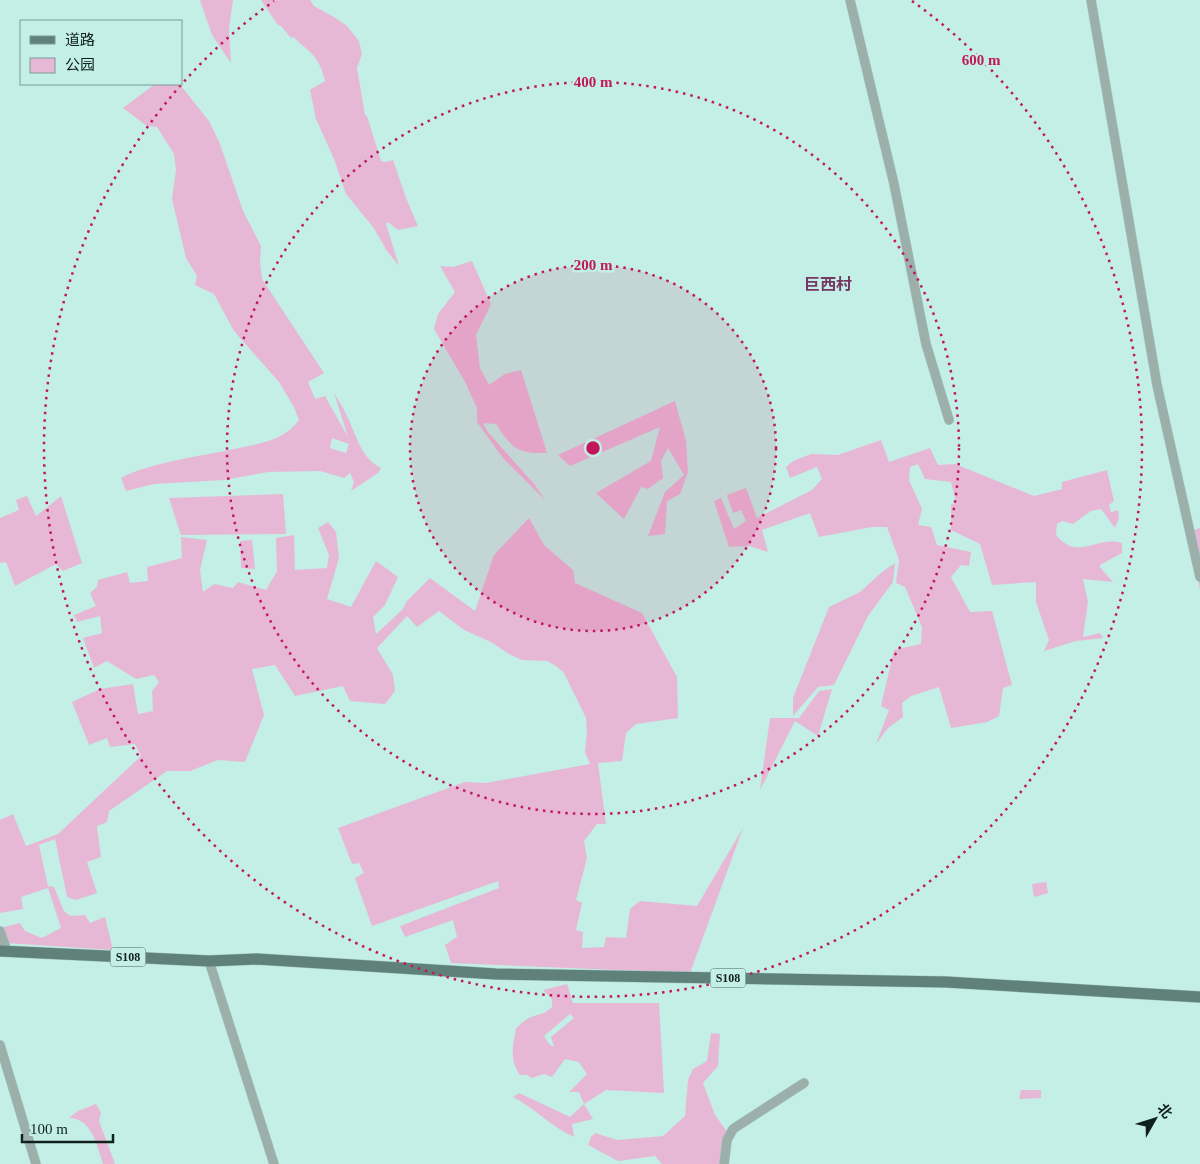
<svg xmlns="http://www.w3.org/2000/svg" width="1200" height="1164" font-family="'Times New Roman','Noto Sans SC',serif">
<rect width="100%" height="100%" fill="#c3efe6"/>
<g fill="#e7b8d6" fill-rule="evenodd">
<polygon points="200,0 233,0 229,28 231,63 212,35"/>
<path d="M261,0H310L314,6L334,17L347,26L359,41L362,54L357,68L365,115L367,116L381,161L386,162L393,160L406,198L418,226L398,230L388,222L386,224L399,266L383,246L386,249L373,227L346,194L334,159L316,119L310,90L325,81C323,72 319,61 312,54C307,48 299,44 294,37L291,38L281,26L278,25Z"/>
<path d="M155,84H175L182,87L209,121L220,144L243,211L261,246L260,262L262,279L324,373L308,382L315,399L325,396L348,437L334,393C338,400 343,407 346,414C356,433 360,458 381,468L378,473L351,491L354,482L350,473L344,478L320,471L268,472L224,480L154,484L126,491L121,478C148,463 202,456 234,449C258,444 284,441 299,420L294,407L279,382L234,331L214,294L195,285L197,276L186,258L172,199L176,170L174,154L157,127L147,126L123,108ZM332,438L349,444L346,453L330,448Z"/>
<path d="M472,261L491,304L476,335L480,368L489,385L505,374L521,370L547,453C518,454 512,449 496,424L483,423L487,431L534,484L545,500L503,458L477,422V408L464,380L434,329L438,314L455,292L440,266L453,267Z"/>
<polygon points="675,401 686,441 688,472 680,494 667,501 665,534 648,536 665,492 684,475 668,448 661,461 663,478 648,489 641,487 624,519 596,493 651,461 660,427 570,466 558,455"/>
<path d="M881,440L889,462L930,448L938,465L955,464L1034,496L1062,489V482L1107,470L1114,501L1109,505L1111,512L1118,510L1119,518L1115,528L1101,509L1091,511L1073,524L1063,521L1057,524L1056,535C1078,562 1097,535 1122,543V553L1100,565V567L1113,582L1083,579L1088,602L1083,637L1100,633L1103,638L1076,641L1044,651L1049,640L1036,602V582L992,585L980,544L951,530V505L956,502L951,482L925,479L918,464L910,467L909,480L922,509L918,525L931,527L937,545L971,552L969,566L961,565L951,577L970,612L992,611L1012,685L1003,688L999,716L987,722L951,728L939,687L911,696L902,703L903,717L888,728L876,744L889,710L881,706L894,650L921,644L922,627L905,587L896,583L899,560L887,527H872L819,537L810,513L762,530L768,552L749,546L729,547L714,501L721,498L734,529L746,521L741,510L733,513L727,495L746,488L757,518L812,490L822,479L817,467L790,478L786,467L793,461L811,454L838,455Z"/>
<polygon points="283,494 286,534 181,535 169,498"/>
<polygon points="27,496 36,516 61,496 82,563 63,571 56,564 15,586 6,562 0,563 0,518 19,510 16,500"/>
<polygon points="529,518 544,545 573,570 575,583 642,613 677,677 678,718 636,724 626,733 622,761 598,763 606,824 597,824 584,841 587,858 576,900 582,903 576,930 583,932 582,948 604,947 606,937 626,938 630,909 640,901 697,906 743,828 690,973 451,963 445,945 457,937 453,920 405,937 400,926 499,888 498,881 372,926 355,878 364,873 359,863 352,864 338,828 465,782 486,783 590,764 585,752 587,732 586,718 564,673 556,666 547,661 522,660 509,654 491,642 464,630 439,611 417,627 407,616 377,648 393,675 395,691 385,704 350,701 343,686 295,696 275,665 252,669 264,715 245,762 218,760 190,771 167,771 109,811 107,822 97,826 101,857 87,862 97,893 76,900 67,897 55,839 39,845 48,886 54,887 64,911 70,916 85,915 90,923 105,917 113,950 6,943 0,928 20,923 25,931 42,938 61,928 48,888 21,897 23,909 0,913 0,820 13,814 26,846 58,834 141,756 135,744 110,747 107,738 89,745 72,702 100,689 133,684 138,714 153,711 152,691 159,682 154,675 136,679 107,661 94,668 83,638 102,633 100,616 77,622 74,615 96,606 90,593 97,587 98,580 127,572 130,583 148,581 147,567 182,558 181,537 207,540 200,570 203,592 214,584 233,588 238,582 266,590 277,571 276,538 294,535 295,570 327,568 329,555 318,528 328,522 336,532 339,558 327,599 351,607 376,561 398,577 385,605 373,617 376,634 402,610 407,601 430,578 475,611 494,555"/>
<polygon points="1200,528 1200,589 1187,532"/>
<polygon points="252,540 255,569 241,568 240,541"/>
<polygon points="895,563 893,582 868,616 834,685 818,687 793,716 793,698 829,607 860,592 882,572"/>
<polygon points="832,689 818,736 795,721 760,790 770,718 799,718 819,691"/>
<polygon points="1046,882 1048,893 1034,897 1032,884"/>
<path d="M567,984L573,1003H659L664,1093L606,1090L584,1104L593,1119L572,1124L574,1137C551,1127 535,1108 513,1097L519,1093L570,1117L584,1104L579,1092H569L587,1074L579,1062L565,1059L552,1077L544,1074L532,1078L527,1075H520C509,1060 513,1045 516,1028C522,1023 527,1018 534,1016C543,1013 544,1014 552,1007V999L543,990ZM570,1014L574,1018L551,1037L554,1047L549,1044L544,1036Z"/>
<polygon points="711,1033 720,1034 718,1066 703,1083 715,1115 728,1133 721,1164 662,1164 655,1156 618,1161 588,1145 591,1137 595,1133 617,1140 663,1136 685,1116 688,1080 693,1069 707,1061"/>
<polygon points="1021,1090 1041,1090 1041,1098 1019,1099"/>
<path d="M96,1104L101,1113L99,1121L115,1164H103C97,1146 92,1118 69,1118L78,1111Z"/>
</g>
<g fill="none" stroke-linecap="round" stroke-linejoin="round">
<defs>
<g id="minor">
<polyline points="850,0 894,184 926,344 949,420"/>
<polyline points="1091,0 1157,385 1200,577"/>
<polyline points="0,931 7,951"/>
<polyline points="209,961 274,1164"/>
<polyline points="0,1045 36,1164"/>
<polyline points="724,1164 727,1140 733,1129 804,1083"/>
</g>
<polyline id="major" points="0,951 209,961 257,959 496,974 946,982 1200,997"/>
</defs>
<use href="#minor" stroke="#a3cac2" stroke-width="10"/>
<use href="#major" stroke="#a3cac2" stroke-width="12"/>
<use href="#minor" stroke="#9cafaa" stroke-width="9"/>
<use href="#major" stroke="#5f817a" stroke-width="11"/>
</g>
<circle cx="593" cy="448" r="183" fill="#c2185b" fill-opacity=".12"/>
<g fill="none" stroke="#c2185b" stroke-width="2.5" stroke-dasharray="2.5 5">
<circle cx="593" cy="448" r="183"/>
<circle cx="593" cy="448" r="366"/>
<path d="M912 1A549 549 0 1 1 274 1"/>
</g>
<g text-anchor="middle" dominant-baseline="central" stroke-width="5" stroke-linejoin="round" paint-order="stroke">
<g fill="#c3efe6" stroke="#455e59" stroke-width="1">
<rect x="110.5" y="947.5" width="35" height="19" rx="4"/>
<rect x="710.5" y="968.5" width="35" height="19" rx="4"/>
</g>
<g font-size="12" font-weight="bold" fill="#0f201d">
<text x="128" y="957">S108</text>
<text x="728" y="978">S108</text>
</g>
<g font-size="16" font-weight="bold" fill="#743862" stroke="#c3efe6">
<text x="828" y="284">巨西村</text>
</g>
</g>
<circle cx="593" cy="448" r="8" fill="#c2185b" stroke="#c3efe6" stroke-width="2.5"/>
<g font-size="15" text-anchor="middle" font-weight="bold" fill="#c2185b" stroke="#c3efe6" stroke-width="5" stroke-linejoin="round" paint-order="stroke">
<text x="981" y="65">600 m</text>
<text x="593" y="87">400 m</text>
<text x="593" y="270">200 m</text>
</g>
<rect x="20" y="20" width="162" height="65" fill="#c3efe6" stroke="#7b9c96"/>
<rect x="30" y="36" width="25" height="8" fill="#5f817a" stroke="#7b9c96"/>
<text x="65" y="45" font-size="15" fill="#0f201d">道路</text>
<rect x="30" y="58" width="25" height="15" fill="#e7b8d6" stroke="#7b9c96"/>
<text x="65" y="70" font-size="15" fill="#0f201d">公园</text>
<g transform="translate(1155 1119) rotate(51)" stroke="#c3efe6" stroke-width="4" paint-order="stroke">
<path d="M0-4L9 19L0 12L-9 19Z" fill="#0f201d"/>
<text y="-8" font-size="14" font-weight="bold" text-anchor="middle" fill="#0f201d">北</text>
</g>
<path d="M22 1134v8h91v-8" fill="none" stroke="#0f201d" stroke-width="2.5"/>
<text x="30" y="1134" font-size="15" fill="#0f201d" stroke="#c3efe6" stroke-width="4" paint-order="stroke">100 m</text>
</svg>
